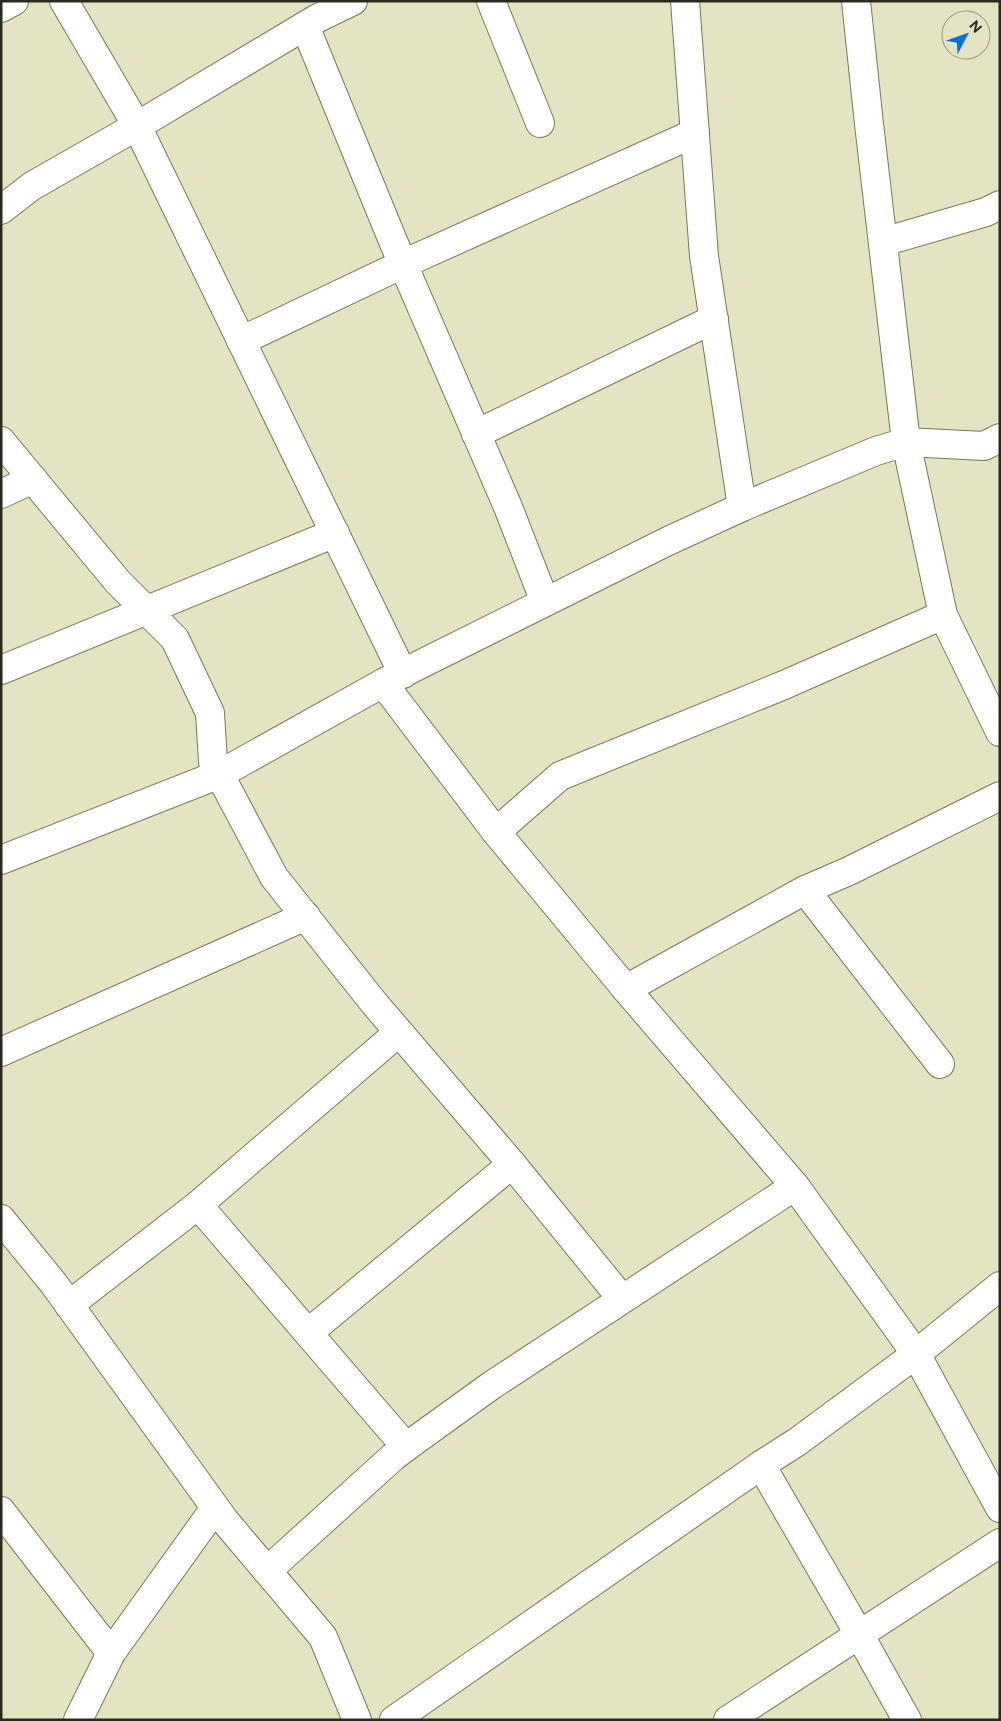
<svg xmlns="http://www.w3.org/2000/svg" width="1001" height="1721" font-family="Figtree,sans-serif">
<rect width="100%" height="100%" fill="#e4e3c2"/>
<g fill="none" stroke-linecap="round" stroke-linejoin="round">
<defs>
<g id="minor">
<polyline points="64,1 137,126 403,674"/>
<polyline points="491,1 540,123"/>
<polyline points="685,1 704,256 742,507"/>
<polyline points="856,1 869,124 906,442 943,615 1000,732"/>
<polyline points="1,8 14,1"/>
<polyline points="305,26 393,241 508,507 545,602"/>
<polyline points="1,210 32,186 137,126 318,18 353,1"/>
<polyline points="883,242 986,212 1000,205"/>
<polyline points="241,341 403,264 695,133"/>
<polyline points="476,434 714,319"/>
<polyline points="1,441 118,582 175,639 210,713 213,762 274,877 374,1003 512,1164 622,1299"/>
<polyline points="1,494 33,479"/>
<polyline points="1,670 335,533"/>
<polyline points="383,683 496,832 626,989"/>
<polyline points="496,832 560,776 784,685 943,615"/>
<polyline points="1,860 220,774 383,683 668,541 742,507 876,451 906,442 984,446 1000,438"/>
<polyline points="805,890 940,1064"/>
<polyline points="1,1052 306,916"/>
<polyline points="198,1205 406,1447"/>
<polyline points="1,1219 54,1284 225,1521 323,1637 357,1720"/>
<polyline points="1000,1286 916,1354 1000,1508"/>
<polyline points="69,1305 198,1205 399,1032"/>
<polyline points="308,1333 512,1164"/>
<polyline points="761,1465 859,1634 907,1720"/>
<polyline points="1,1511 111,1653"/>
<polyline points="267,1571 393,1457 406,1447 492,1385 795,1186"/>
<polyline points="78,1720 111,1653 215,1508"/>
<polyline points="394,1720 761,1465 797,1442 916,1354 795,1186 626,989 805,890 849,871 1000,796"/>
<polyline points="728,1720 1000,1543"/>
</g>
</defs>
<use href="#minor" stroke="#787759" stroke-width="30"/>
<use href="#minor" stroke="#fff" stroke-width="28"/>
</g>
<rect width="1001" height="1721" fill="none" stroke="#2b2a1e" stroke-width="5"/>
<g transform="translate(966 35) rotate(49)"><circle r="24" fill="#e4e3c2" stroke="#9a9980"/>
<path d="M0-4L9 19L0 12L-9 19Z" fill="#096fd7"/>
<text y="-8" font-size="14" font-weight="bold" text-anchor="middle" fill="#2b2a1e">N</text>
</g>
</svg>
